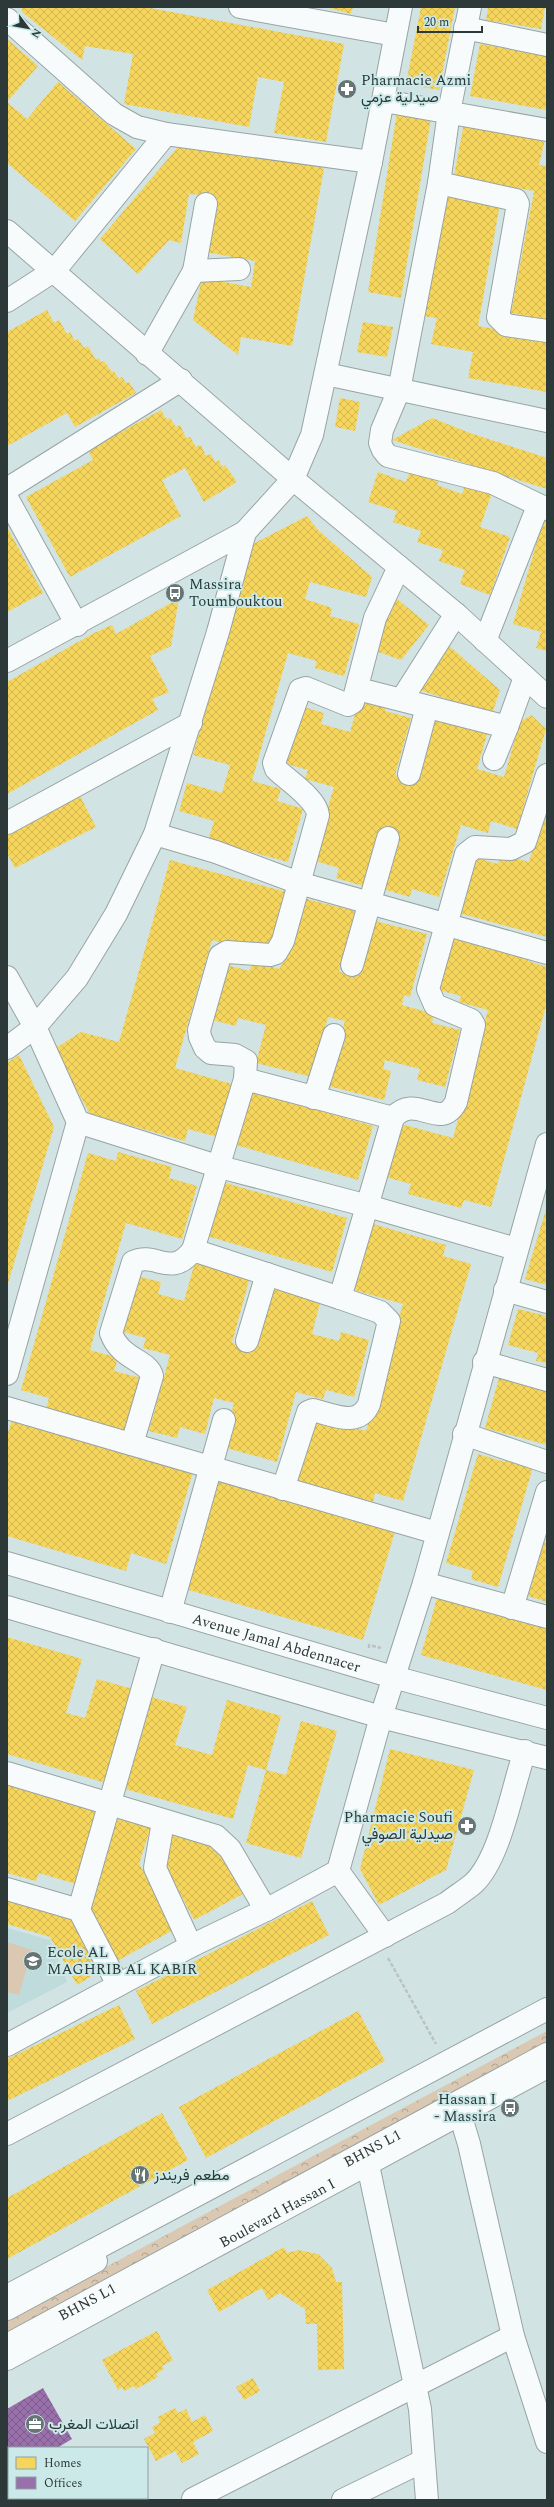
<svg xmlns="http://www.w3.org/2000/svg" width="554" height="2507" font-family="Spectral,Vazirmatn,serif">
<defs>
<pattern id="forest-crowns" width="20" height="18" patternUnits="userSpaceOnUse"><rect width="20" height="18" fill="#dac8b2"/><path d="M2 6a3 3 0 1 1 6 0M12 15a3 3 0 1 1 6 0" fill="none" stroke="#b1a392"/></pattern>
<pattern id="homes-cross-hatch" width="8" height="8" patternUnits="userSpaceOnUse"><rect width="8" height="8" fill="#f6d55c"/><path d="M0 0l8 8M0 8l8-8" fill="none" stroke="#d3b851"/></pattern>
<pattern id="offices-cross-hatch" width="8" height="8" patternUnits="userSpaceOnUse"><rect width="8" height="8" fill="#9970ab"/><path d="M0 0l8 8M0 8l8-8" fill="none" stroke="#7d5d8c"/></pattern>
</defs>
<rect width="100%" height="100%" fill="#d2e3e3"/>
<polygon fill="#bfdbdb" points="7,1928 50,1940 67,1982 7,2013"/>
<polygon fill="url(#forest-crowns)" points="547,2031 547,2051 7,2340 7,2320"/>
<polygon fill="#dac8b2" points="7,1942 32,1950 19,1995 7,1992"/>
<g fill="url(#homes-cross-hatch)">
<polygon points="22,7 145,7 344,44 326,142 274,133 284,82 258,77 249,127 124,104 133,54 85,46 82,60 22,12"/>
<polygon points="326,7 353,7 351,14"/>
<polygon points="421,7 455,7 439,90 406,84"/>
<polygon points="488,7 545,7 541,29 486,20"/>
<polygon points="7,39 38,66 7,102 27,119 58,82 136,149 75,221 7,163"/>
<polygon points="480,44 547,56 547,110 470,96"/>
<polygon points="398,106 432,112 401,298 368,292"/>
<polygon points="464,123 545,139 539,165 547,166 547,320 511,313 534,191 454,176"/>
<polygon points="183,141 324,168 292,346 241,337 238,355 193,320 202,278 251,287 255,261 205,252 215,196 189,194 181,243 169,240 138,274 100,239"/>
<polygon points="445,195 500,204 478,326 547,338 547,392 468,378 473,352 431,344 437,318 423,316"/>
<polygon points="47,310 54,323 59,320 67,334 70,332 75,341 78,339 84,348 88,346 96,360 99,358 101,362 104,361 112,372 114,371 119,379 122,377 126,383 129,382 136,393 75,427 67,413 7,446 7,332"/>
<polygon points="363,322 393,327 387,357 357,352"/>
<polygon points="340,398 360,402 355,431 335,427"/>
<polygon points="161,410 166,419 170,418 176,427 180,425 186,438 190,437 196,447 201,445 206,456 211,454 215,462 219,460 222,467 225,465 237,482 204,502 185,468 162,480 181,516 70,577 26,497 93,460 88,450"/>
<polygon points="432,418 470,433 547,458 547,489 392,440"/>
<polygon points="412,466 440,476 437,485 462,494 467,478 494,487 480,527 510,537 490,595 460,584 465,570 439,561 443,550 417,542 421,531 393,522 397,511 368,502 378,472 406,482"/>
<polygon points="307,516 318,530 372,577 366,597 310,582 305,599 332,608 330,616 359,624 344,676 315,668 317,661 288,653 252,781 281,789 277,801 303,809 288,862 208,840 214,821 179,811 187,783 222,793 230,765 193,755 246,564 249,546"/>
<polygon points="544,517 547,518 547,651 536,648 541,632 513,624"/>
<polygon points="7,527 43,593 7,612"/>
<polygon points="397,599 429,625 401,660 373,650 380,620"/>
<polygon points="176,600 178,604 171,646 150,656 169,692 152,699 158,710 7,794 7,682 94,633 112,625 116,634"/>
<polygon points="448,645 500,690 492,714 420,690"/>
<polygon points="361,694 387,702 385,711 411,718 395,775 415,781 433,715 488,731 477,769 504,777 520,722 531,715 546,729 517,829 491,821 488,833 461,825 439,897 412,889 410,897 383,889 398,835 380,830 363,886 336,878 339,868 312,860 334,787 305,779 308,770 280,762 297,705 324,713 321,724 350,732"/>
<polygon points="78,792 96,827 15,868 7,853 7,829"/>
<polygon points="547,799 547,937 455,912 470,856 498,864 501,854 529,862"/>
<polygon points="170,860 286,892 270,949 242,941 240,948 212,940 175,1068 232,1084 217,1137 188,1129 185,1141 90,1114 54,1049 81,1032 119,1042"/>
<polygon points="298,897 355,911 339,972 356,976 371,920 427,934 410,997 404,995 402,1005 434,1014 432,1023 460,1030 445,1087 417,1080 420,1069 385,1060 383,1069 391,1071 384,1100 328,1086 345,1021 328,1017 312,1077 256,1063 266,1025 238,1018 236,1026 208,1019 222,964 250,971 252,962 280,969"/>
<polygon points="451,930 531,951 528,961 547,967 547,1002 491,1207 464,1200 461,1208 408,1194 411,1184 382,1176 397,1123 453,1138 488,1010 459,1002 461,996 435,989"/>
<polygon points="19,1055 54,1127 7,1287 7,1063"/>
<polygon points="245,1089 373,1126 358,1180 229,1143"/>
<polygon points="118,1152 172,1167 169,1178 197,1186 182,1239 126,1223 123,1233 90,1350 118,1358 114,1371 141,1378 126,1431 46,1409 49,1398 21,1390 88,1153 116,1161"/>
<polygon points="219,1181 347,1218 332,1272 203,1235"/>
<polygon points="547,1206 547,1285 525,1279"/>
<polygon points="366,1222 446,1245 443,1256 471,1264 403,1501 375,1493 373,1502 292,1479 310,1415 366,1431 403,1304 347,1288"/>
<polygon points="195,1262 250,1277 232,1343 239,1345 268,1285 321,1299 312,1334 339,1341 341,1332 369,1340 354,1397 326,1390 323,1399 296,1392 277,1462 223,1447 234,1403 214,1398 205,1434 180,1427 177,1438 149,1431 170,1355 143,1348 146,1338 117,1330 132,1275 161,1282 158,1294 184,1301"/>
<polygon points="518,1309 547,1316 547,1363 536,1361 538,1353 508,1345"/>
<polygon points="501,1371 547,1384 547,1445 485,1428"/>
<polygon points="12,1420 193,1472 166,1564 131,1553 126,1571 7,1536 7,1436"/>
<polygon points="508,1453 535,1460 498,1587 471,1579 473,1571 446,1563 478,1454 505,1462"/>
<polygon points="213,1479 395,1531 363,1640 182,1588"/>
<polygon points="543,1542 547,1543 547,1602 528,1596"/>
<polygon points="439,1591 547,1621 547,1690 421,1655"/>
<polygon points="7,1637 82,1659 66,1713 85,1718 97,1679 133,1689 106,1783 7,1754"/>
<polygon points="151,1697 187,1707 175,1745 212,1755 227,1700 281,1716 266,1770 286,1775 301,1721 337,1731 301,1858 246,1843 266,1770 248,1765 233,1819 125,1789"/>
<polygon points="390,1749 474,1770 446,1870 379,1905 360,1869"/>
<polygon points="7,1774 97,1810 76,1884 39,1873 36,1881 7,1873"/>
<polygon points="112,1815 151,1826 139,1864 177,1928 117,1961 86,1905"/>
<polygon points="170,1831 215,1841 243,1894 194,1920 163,1861"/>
<polygon points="7,1894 70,1911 103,1969 77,1985 50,1937 7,1924"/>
<polygon points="312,1901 329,1935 152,2024 136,1991"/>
<polygon points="119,2005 135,2039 7,2101 7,2059"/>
<polygon points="358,2011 385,2061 206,2158 179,2107"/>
<polygon points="162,2113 188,2160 7,2259 7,2198"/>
<polygon points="284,2247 287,2253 298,2250 318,2254 332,2268 336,2282 342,2282 344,2369 318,2370 317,2324 306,2324 305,2309 280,2293 268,2300 262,2288 219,2312 207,2290"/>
<polygon points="157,2331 173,2360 162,2366 164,2369 156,2374 158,2377 136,2389 134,2386 124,2391 122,2387 118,2390 102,2360"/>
<polygon points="253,2378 260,2391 244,2400 236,2387"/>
<polygon points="175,2408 178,2413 186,2409 192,2422 205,2415 213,2431 193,2442 199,2454 182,2463 175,2451 156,2461 144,2439 155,2433 152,2427 160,2423 158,2417"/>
<polygon points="9,2489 9,2498 88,2498 89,2500 7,2500 7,2490"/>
</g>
<polygon fill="url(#offices-cross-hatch)" points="43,2388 72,2439 57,2448 9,2448 9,2475 7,2476 7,2409"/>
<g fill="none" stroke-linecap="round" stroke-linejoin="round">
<defs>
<g id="minor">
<polyline points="240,7 395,35"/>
<polyline points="470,7 449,112 439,183 516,200 518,204 498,317 506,325 547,331"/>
<polyline points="7,19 114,114 137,127 166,134"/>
<polyline points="465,28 547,45"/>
<polyline points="384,101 547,130"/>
<polyline points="439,183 399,390 382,430 380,443 383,450 388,456 493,483 547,509"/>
<polyline points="7,231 293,479 456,614 547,697"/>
<polyline points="194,271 206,204"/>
<polyline points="7,301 55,270 166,134 371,162"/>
<polyline points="147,354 194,271 239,269"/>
<polyline points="326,374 547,421"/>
<polyline points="7,489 181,380"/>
<polyline points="7,498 77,625"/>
<polyline points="485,641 538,506"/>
<polyline points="7,661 245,532 293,479 312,435 371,162 401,7"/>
<polyline points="358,689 507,727 525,677"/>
<polyline points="402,699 456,614"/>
<polyline points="494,759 507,727"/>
<polyline points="409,774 427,707"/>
<polyline points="7,823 191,723"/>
<polyline points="155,834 216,852 299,883 547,953"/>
<polyline points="352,965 388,838"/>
<polyline points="7,977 35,1027 78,1122 7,1374"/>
<polyline points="7,1048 35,1027 77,978 116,914 155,834 218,632 245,532"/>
<path d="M245,1079L246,1061L235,1055L211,1053L205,1048L200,1037L199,1030L220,956L227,952L270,955L276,953L283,941L318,815C317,799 287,780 276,769L274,763L300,690L306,688L348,705L353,702L375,618L399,567"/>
<polyline points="314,1098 334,1035"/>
<polyline points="78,1122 220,1167 368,1206 516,1249"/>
<polyline points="193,1250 245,1079 393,1118"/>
<polyline points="505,1290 547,1302"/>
<polyline points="247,1341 267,1274"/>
<polyline points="484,1362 547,1380"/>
<polyline points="7,1408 437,1533"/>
<polyline points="464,1434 547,1462"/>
<path d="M132,1444L152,1376C148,1360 120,1359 111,1333L133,1262C156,1251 171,1279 193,1250L340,1298"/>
<path d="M283,1489L308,1412L313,1410C333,1415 359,1428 369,1404L389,1321L380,1312L340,1298L393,1118C416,1091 440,1133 456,1102L474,1025L471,1020L435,1005L428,989L466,854L475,847L511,849L525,842L547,775"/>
<path id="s1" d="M7,1563L393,1677L547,1718"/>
<polyline points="424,1583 547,1617"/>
<polyline points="7,1607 381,1717 547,1758"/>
<polyline points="512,1608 547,1492"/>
<polyline points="170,1612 224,1420"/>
<polyline points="7,1773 216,1836 230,1849 266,1910"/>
<polyline points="163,1822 155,1868 191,1946"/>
<polyline points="338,1871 385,1936"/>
<polyline points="7,1889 79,1910"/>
<polyline points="118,1985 79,1910 154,1649"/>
<polyline points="7,2045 191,1946 266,1910 338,1871 381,1717 424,1583 547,1144"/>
<polyline points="460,2114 469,2144 513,2336 547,2442"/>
<path d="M7,2134L447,1903C456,1896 466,1890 474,1883C501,1857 512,1788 525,1751"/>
<polyline points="368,2165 420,2409 427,2500"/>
<polyline points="7,2309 96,2261"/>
<path id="s2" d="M7,2345L547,2054"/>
<polyline points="193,2499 513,2336"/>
<polyline points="343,2500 423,2461"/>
</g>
<g id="major">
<polyline points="7,2296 547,2009"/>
<path id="s3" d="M7,2359L547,2067"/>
</g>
</defs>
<use href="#minor" stroke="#98a4a4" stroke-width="24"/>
<use href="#major" stroke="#98a4a4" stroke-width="24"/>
<g stroke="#bcc2c2" stroke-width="2.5" stroke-dasharray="4 2" stroke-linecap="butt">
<polyline points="369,1648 369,1645 381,1648"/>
<polyline points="388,1958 436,2044"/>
</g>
<use href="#minor" stroke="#f8fbfb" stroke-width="22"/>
<use href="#major" stroke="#f8fbfb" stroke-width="22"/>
</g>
<defs>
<symbol id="pharmacy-disc" viewBox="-11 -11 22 22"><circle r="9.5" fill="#677474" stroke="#cce9e9"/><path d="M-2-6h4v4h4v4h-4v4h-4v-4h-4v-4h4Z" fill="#fff"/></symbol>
<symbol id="bus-disc" viewBox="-11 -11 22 22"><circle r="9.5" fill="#677474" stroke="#cce9e9"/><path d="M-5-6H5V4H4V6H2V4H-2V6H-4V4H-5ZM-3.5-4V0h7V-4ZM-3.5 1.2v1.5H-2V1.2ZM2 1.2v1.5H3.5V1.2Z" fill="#fff"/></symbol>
<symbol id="school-disc" viewBox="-11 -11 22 22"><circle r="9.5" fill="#677474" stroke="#cce9e9"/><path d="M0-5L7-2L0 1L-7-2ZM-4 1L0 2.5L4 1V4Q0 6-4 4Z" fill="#fff"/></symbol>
<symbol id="restaurant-disc" viewBox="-11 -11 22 22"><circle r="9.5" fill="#677474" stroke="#cce9e9"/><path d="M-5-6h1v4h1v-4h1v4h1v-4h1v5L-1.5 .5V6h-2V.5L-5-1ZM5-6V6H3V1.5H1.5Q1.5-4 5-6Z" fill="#fff"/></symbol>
<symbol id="office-disc" viewBox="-11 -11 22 22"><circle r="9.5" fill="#677474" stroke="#cce9e9"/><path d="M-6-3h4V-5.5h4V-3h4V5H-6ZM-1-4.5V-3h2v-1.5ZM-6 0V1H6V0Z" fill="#fff"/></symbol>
</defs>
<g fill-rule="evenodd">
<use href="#pharmacy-disc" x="336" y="78" width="22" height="22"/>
<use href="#bus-disc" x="164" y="582" width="22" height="22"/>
<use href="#pharmacy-disc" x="456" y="1815" width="22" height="22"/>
<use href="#school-disc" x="22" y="1950" width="22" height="22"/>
<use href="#bus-disc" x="499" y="2097" width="22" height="22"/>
<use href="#restaurant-disc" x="129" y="2164" width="22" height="22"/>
<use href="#office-disc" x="24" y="2413" width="22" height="22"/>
</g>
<g text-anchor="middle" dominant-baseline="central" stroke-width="4" stroke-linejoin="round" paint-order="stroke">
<g font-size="15" fill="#2d3838" stroke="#cce9e9" text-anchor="start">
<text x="361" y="80">Pharmacie Azmi<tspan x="361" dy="17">صيدلية عزمي</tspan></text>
<text x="189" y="584">Massira<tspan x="189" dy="17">Toumbouktou</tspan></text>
<text x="453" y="1817" text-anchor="end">Pharmacie Soufi<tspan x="453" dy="17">صيدلية الصوفي</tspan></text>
<text x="47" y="1952">Ecole AL<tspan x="47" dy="17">MAGHRIB AL KABIR</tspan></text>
<text x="496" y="2099" text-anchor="end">Hassan I<tspan x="496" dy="17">- Massira</tspan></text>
<text x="154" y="2175">مطعم فريندز</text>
<text x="49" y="2424">اتصلات المغرب</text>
</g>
<g font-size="15" fill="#2d3838" stroke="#cce9e9">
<text stroke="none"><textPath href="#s1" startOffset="281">Avenue Jamal Abdennacer</textPath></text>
<text stroke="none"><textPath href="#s2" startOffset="415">BHNS L1</textPath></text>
<text stroke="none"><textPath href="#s3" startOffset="307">Boulevard Hassan I</textPath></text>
<text stroke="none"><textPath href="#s2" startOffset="91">BHNS L1</textPath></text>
</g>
</g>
<rect width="554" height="2507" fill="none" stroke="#2d3838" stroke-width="16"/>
<rect x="8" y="2447" width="140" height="52" fill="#cce9e9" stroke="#8ca2a2"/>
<rect x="16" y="2457" width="20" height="12" fill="#f6d55c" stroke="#8ca2a2"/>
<text x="44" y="2467" font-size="12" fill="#2d3838">Homes</text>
<rect x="16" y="2477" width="20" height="12" fill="#9970ab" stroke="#8ca2a2"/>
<text x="44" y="2487" font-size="12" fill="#2d3838">Offices</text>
<g transform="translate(28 28) rotate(122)" stroke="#cce9e9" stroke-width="3" paint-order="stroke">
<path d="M0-3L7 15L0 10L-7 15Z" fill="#2d3838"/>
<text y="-6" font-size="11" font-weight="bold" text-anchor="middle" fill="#2d3838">N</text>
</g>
<path d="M418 26v6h64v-6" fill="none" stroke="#2d3838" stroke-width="2"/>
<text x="424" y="26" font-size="12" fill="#2d3838" stroke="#cce9e9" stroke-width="3" paint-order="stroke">20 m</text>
</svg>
